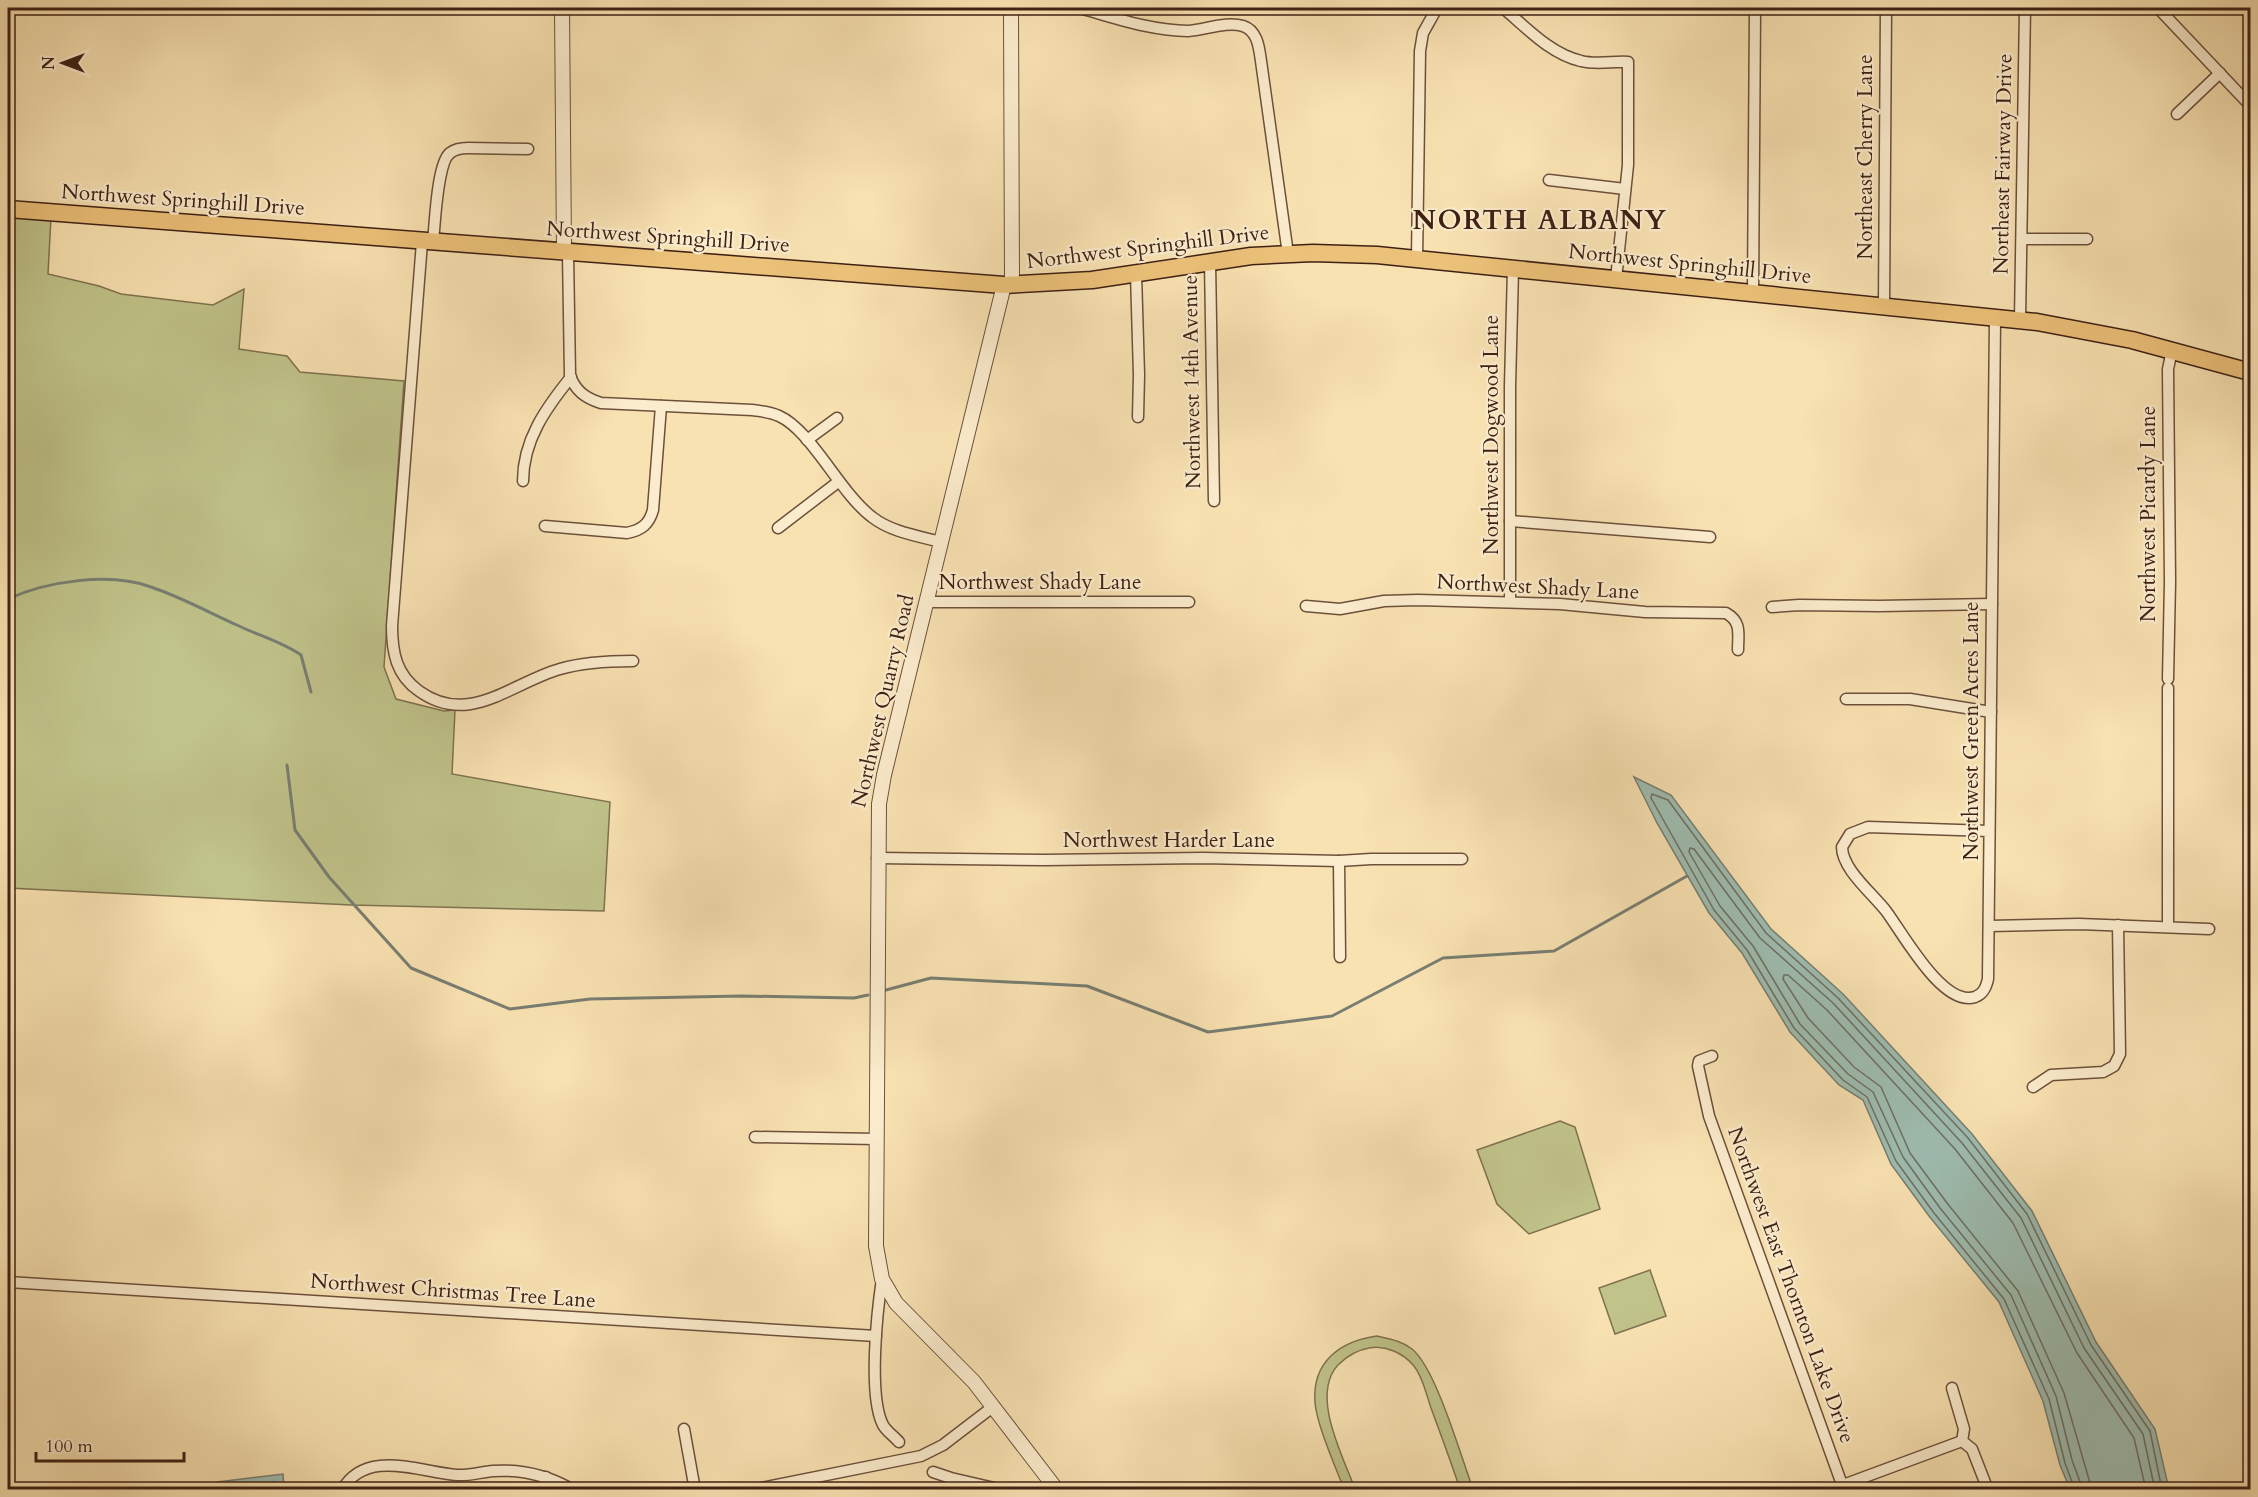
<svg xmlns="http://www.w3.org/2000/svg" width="2258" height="1497" font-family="Cardo,serif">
<rect width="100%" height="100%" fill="#f9e2b2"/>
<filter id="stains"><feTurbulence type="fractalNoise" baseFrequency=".00333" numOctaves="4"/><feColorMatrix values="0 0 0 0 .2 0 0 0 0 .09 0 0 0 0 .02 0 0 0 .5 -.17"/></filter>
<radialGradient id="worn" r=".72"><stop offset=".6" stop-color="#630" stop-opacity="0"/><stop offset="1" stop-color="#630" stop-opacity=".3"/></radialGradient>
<g fill="#c0c38a" stroke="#7f724f" stroke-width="1.5">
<polygon points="8,213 51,217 48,274 99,286 121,294 213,305 244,289 239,349 287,356 300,372 404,381 384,667 396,699 444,711 455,710 452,774 610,802 604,911 351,905 8,888"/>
<polygon points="1560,1121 1575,1127 1600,1209 1529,1234 1497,1204 1477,1150"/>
<polygon points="1650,1270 1666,1316 1615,1334 1599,1288"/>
<path d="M1377,1336C1390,1339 1402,1341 1412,1349C1436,1368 1461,1457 1473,1489H1460C1451,1462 1441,1435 1431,1408C1426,1394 1423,1377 1414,1366C1403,1353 1386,1345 1369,1348C1357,1350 1347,1356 1338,1365C1310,1395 1343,1456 1355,1489H1344C1336,1468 1316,1423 1315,1402C1312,1361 1341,1341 1377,1336Z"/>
</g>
<g fill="#9ebdb1" stroke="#787e72" stroke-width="1.5">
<polygon points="1634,777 1671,795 1771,929 1843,994 1972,1134 2032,1211 2096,1342 2155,1429 2169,1489 2070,1489 2060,1465 2043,1401 1999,1302 1929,1216 1891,1164 1863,1100 1839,1085 1790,1032 1742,953 1709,913 1657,823"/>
<polygon points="283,1474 284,1489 205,1489 217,1482"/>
</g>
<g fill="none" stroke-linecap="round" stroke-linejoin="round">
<g stroke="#6e6e62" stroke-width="1.5">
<polyline points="216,1490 274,1482 277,1483 278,1490"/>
<polyline points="2075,1490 2065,1463 2049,1399 2004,1299 1934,1213 1896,1161 1867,1097 1843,1080 1794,1028 1747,950 1714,910 1651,798 1652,794 1668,800 1766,933 1838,998 1968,1138 2027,1214 2091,1345 2150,1431 2162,1490"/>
<polyline points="2083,1490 2072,1460 2056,1396 2011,1295 1940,1208 1903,1157 1873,1092 1848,1074 1800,1024 1753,946 1720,906 1689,852 1690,848 1694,849 1760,938 1833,1003 1962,1143 2021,1218 2084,1348 2143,1434 2155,1490"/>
<polyline points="2092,1490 2064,1393 2018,1291 1947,1203 1910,1153 1881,1087 1854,1067 1808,1018 1783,979 1784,975 1788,975 1827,1010 1955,1149 2013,1223 2077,1353 2134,1438 2146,1490"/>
</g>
<g stroke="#787e72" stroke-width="3">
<path d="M8,599C47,581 110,572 151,587C181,597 210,613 239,626C260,636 282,642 301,655L311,692"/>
<polyline points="287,765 295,830 329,877 411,968 510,1009 590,999 741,996 854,998 868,995"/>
<polyline points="886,990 931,978 1087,986 1208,1032 1332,1016 1443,958 1554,951 1687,876"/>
</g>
<defs>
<g id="minor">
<path d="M1079,8C1113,17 1151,31 1188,31C1205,30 1226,21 1243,26C1258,31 1259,48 1261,61L1288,254"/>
<path d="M1503,8C1526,27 1550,54 1581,61C1596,65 1613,61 1628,62V165L1616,279"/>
<polyline points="2158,8 2246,101"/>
<polyline points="2177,114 2220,73"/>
<polyline points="1549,180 1625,189"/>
<polyline points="2022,239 2087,239"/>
<path d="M422,242L392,626C392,652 396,675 419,691C469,727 511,683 560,669C584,662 608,661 633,661"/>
<path d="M433,242C435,224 437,163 450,153C455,149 462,148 468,148L528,149"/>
<path d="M568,253L570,376C576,391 585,398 601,403L752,410C761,411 770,412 779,416C811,430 840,493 872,517C891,532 918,536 941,542"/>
<polyline points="1417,259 1420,51 1423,33 1437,8"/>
<polyline points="1210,262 1214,501"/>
<polyline points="1136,274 1139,375 1138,417"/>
<polyline points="1753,293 1755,8"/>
<polyline points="1884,306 1886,8"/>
<polyline points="2020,320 2025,8"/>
<polyline points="807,440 837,418"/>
<path d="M523,481C523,440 546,408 571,377"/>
<polyline points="1510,521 1710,537"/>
<path d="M545,526L627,533C642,530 649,524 653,510L661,406"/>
<polyline points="778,528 838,482"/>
<polyline points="926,602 1189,602"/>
<polyline points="1510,602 1510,386 1513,269"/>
<path d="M1306,606L1340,609L1384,601L1418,600L1560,604L1645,612L1726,613C1742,622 1738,634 1738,650"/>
<polyline points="1772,607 1799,605 1879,606 1992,604"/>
<polyline points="2168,679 2170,582 2168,369 2172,350"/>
<polyline points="2168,688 2168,926"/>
<polyline points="1846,699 1910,699 1991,712"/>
<path d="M1989,831L1868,827L1850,834L1842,847C1842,869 1872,893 1886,911C1902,932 1943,1008 1975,997C1983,994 1986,988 1988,979C1991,759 1994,538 1995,317"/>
<polyline points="877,858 1044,860 1203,858 1339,861 1371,859 1462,859"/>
<polyline points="1339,861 1340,957"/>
<polyline points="1990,926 2079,924 2209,929"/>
<polyline points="1712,1056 1699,1061 1698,1066 1709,1116 1844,1490"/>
<polyline points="2033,1087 2051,1075 2103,1072 2114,1066 2120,1054 2118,925"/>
<polyline points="755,1137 877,1139"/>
<path d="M882,1279C877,1312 868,1396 883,1425C886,1431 894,1436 899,1442"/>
<polyline points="8,1282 876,1336"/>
<polyline points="1952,1388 1964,1429 1962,1441"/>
<polyline points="684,1429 695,1490"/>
<polyline points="933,1472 951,1478 1003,1490"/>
<polyline points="1843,1485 1962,1441 1972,1449 1988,1490"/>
<path d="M342,1490C366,1448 419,1472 457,1475C469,1476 481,1472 493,1471C521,1469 549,1476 573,1490"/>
<polyline points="543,1490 546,1477"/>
<polyline points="751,1490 921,1456 943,1445 994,1406"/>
</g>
<g id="tertiary">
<polyline points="562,8 564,252"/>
<polyline points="1011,8 1012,285"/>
<polyline points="1004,285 884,775 879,804 876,1246 882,1279 896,1303 974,1382 1057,1490"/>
</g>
<polyline id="primary" points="8,209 1004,285 1092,280 1251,256 1313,253 1377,255 2037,322 2132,340 2250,372"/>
</defs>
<use href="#minor" stroke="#6d503c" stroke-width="13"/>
<use href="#tertiary" stroke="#6d503c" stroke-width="16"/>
<use href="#primary" stroke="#3e2014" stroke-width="19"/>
<use href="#minor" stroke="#fbeccd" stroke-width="10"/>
<use href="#tertiary" stroke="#fbeccd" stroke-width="14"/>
<use href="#primary" stroke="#ecc179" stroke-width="16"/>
</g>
<g text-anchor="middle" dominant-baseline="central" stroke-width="4.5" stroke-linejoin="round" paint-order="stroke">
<g font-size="21" fill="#3e2014" stroke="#fbeccd">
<text transform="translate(1865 157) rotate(-90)">Northeast Cherry Lane</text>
<text transform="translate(2003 164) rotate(-89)">Northeast Fairway Drive</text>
<text transform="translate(183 200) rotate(4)">Northwest Springhill Drive</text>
<text transform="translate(668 237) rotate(4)">Northwest Springhill Drive</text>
<text transform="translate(1148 247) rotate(-7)">Northwest Springhill Drive</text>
<text transform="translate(1690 264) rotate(6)">Northwest Springhill Drive</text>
<text transform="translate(1192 382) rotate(-91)">Northwest 14th Avenue</text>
<text transform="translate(1491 435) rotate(-90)">Northwest Dogwood Lane</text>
<text transform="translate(2148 514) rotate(-90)">Northwest Picardy Lane</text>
<text x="1040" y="582">Northwest Shady Lane</text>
<text transform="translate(1538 587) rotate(3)">Northwest Shady Lane</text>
<text transform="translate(883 701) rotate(-77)">Northwest Quarry Road</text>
<text transform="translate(1971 731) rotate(-90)">Northwest Green Acres Lane</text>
<text x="1169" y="840">Northwest Harder Lane</text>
<text transform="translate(1791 1285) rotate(70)">Northwest East Thornton Lake Drive</text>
<text transform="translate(453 1291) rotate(4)">Northwest Christmas Tree Lane</text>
</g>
<g font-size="27" font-weight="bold" letter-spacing="1.5" fill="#3e2014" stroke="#fbeccd">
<text x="1540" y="220">NORTH ALBANY</text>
</g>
</g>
<rect width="2258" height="1497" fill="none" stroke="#f9e2b2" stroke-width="30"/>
<rect x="9" y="9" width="2240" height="1479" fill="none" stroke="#3e2014" stroke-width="3"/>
<rect x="15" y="15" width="2228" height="1467" fill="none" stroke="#3e2014" stroke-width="1.5"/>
<g transform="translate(63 63) rotate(270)" stroke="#fbeccd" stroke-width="4.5" paint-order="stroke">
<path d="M0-4.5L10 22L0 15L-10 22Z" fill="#3e2014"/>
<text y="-9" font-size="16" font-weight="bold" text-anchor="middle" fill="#3e2014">N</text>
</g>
<path d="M36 1452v9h148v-9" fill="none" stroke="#3e2014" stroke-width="3"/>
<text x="45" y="1452" font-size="18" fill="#3e2014" stroke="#fbeccd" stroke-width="4.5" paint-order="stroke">100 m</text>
<rect width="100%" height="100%" filter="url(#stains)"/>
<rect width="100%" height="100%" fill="url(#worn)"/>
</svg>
